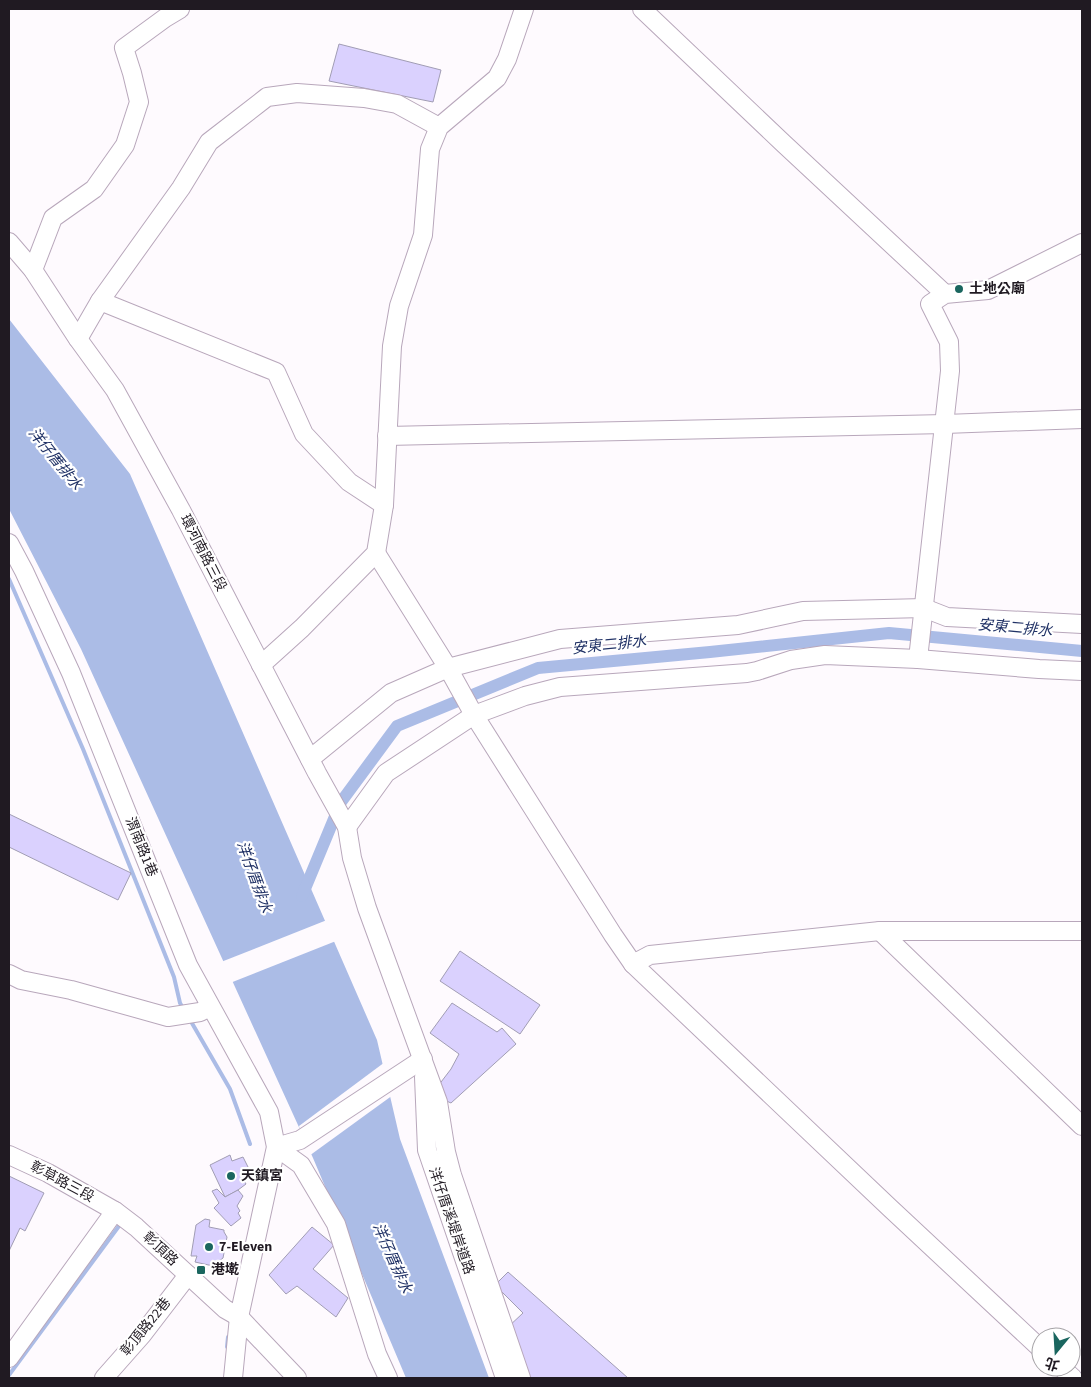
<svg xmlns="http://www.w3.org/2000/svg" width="1091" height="1387" font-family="'Source Sans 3','Noto Sans TC',sans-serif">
<rect width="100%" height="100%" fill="#fefafe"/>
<polygon fill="#abbce6" points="9,319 130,474 377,1040 400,1139 489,1378 406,1378 313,1158 81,649 9,509"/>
<g fill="#fefafe">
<polygon points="327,920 336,941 230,983 221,962"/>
<polygon points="385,1062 393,1095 309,1156 303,1143 299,1126"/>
</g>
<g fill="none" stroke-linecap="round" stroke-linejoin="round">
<g stroke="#abbce6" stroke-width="4">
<polyline points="9,579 83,749 174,977 180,1003 184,1010"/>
<polyline points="189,1018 230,1089 250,1144"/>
<polyline points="227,1347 228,1337"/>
<polyline points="9,1375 119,1226"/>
</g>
<polyline stroke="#abbce6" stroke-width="12" points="302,896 341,802 397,726 538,668 710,652 889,633 1082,651"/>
</g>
<g fill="#dad1fe" stroke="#a19db4">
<polygon points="339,44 441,70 433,102 329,81"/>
<polygon points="9,814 131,873 118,900 9,847"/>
<polygon points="460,951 540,1005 520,1034 440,981"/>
<polygon points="452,1003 497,1032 502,1028 516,1044 451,1103 442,1099 438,1086 451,1069 459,1054 430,1033"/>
<polygon points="230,1155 232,1161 243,1157 251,1173 243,1179 246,1184 238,1190 225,1197 210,1165"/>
<polygon points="9,1176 44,1193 25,1231 20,1228 9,1251"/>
<polygon points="217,1189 225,1197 238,1190 243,1196 237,1206 240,1211 238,1213 241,1218 231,1226 214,1208 219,1203 212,1191"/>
<polygon points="205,1219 210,1220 209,1227 224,1230 224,1232 227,1237 223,1258 213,1266 195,1262 197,1256 191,1256 196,1225"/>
<polygon points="312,1227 334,1245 313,1269 348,1298 336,1317 297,1286 286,1294 269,1275"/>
<polygon points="508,1272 628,1378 528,1378 507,1328 523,1313 495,1285"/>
</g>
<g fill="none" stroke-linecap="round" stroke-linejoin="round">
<defs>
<g id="minor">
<polyline points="642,9 783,143 945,294"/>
<polyline points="9,242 33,270 78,339 115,390 181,510 317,773 347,827 352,858 367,908 438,1102 446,1152 452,1175 521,1378"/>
<polyline points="33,270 53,218 94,189 125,145 139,102 132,73 124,48 165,18 180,9"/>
<polyline points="100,301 276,372 304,434 349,482 384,505"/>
<polyline points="78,339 100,301 181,188 209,142 267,97 297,93 364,98 397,104 439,127"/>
<polyline points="387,436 945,424 1082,419"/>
<polyline points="9,543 24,571 71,673 188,965 269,1112 276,1147 239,1317 233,1378"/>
<polyline points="376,553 448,668 474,715 613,935 633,964 890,1208 1041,1349"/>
<polyline points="918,659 950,371 949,342 930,304 945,294 988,290 1082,243"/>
<polyline points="261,665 302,628 376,553 384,505 392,346 399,306 423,235 430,149 439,127 497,78 507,59 524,9"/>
<polyline points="310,759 391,693 448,668 560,639 738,625 803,611 924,608 947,617 1082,624"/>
<polyline points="347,827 386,773 474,715 525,696 560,687 747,673 757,671 791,660 825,655 918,659 1039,669 1082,671"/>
<polyline points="880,931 1082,1126"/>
<polyline points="633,964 650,955 880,931 1082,931"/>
<polyline points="9,974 21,980 71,990 168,1017 200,1012 210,1007"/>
<polyline points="424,1077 427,1150 505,1378"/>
<polyline points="276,1147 301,1165 336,1224 377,1354 388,1378"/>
<polyline points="276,1147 300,1140 423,1059"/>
<polyline points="9,1155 48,1173 115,1211 136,1227 225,1309 239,1317 297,1378"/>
<polyline points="9,1358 115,1211"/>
<polyline points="1061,1367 1073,1378"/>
<polyline points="104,1378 142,1335 188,1275"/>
</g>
</defs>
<use href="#minor" stroke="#b8a7bb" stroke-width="20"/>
<use href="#minor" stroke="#fff" stroke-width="18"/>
</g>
<g fill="#1a665f" stroke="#fff" stroke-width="2">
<circle cx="959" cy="289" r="5"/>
<circle cx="231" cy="1176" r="5"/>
<circle cx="209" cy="1247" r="5"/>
<rect x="196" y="1265" width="10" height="10" rx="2.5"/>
</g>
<g text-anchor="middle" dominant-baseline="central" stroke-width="4.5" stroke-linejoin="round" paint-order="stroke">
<g font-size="14" font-weight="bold" fill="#201a22" stroke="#fff" text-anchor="start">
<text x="969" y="289">土地公廟</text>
<text x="241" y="1176">天鎮宮</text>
<text x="219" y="1247">7-Eleven</text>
<text x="211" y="1270">港墘</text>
</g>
<g font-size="14" fill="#201a22" stroke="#fff">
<text transform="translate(203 553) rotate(63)">環河南路三段</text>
<text transform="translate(141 847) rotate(68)">渭南路1巷</text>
<text transform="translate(62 1182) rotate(28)">彰草路三段</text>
<text transform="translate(451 1221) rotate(71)">洋仔厝溪堤岸道路</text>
<text transform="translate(160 1249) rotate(43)">彰頂路</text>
<text transform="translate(146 1327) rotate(-51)">彰頂路22巷</text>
</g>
<g font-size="15" font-style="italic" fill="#213266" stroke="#fff">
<text transform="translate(55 459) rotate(51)">洋仔厝排水</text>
<text transform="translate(1015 628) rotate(5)">安東二排水</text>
<text transform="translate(609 645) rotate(-6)">安東二排水</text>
<text transform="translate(254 877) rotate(70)">洋仔厝排水</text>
<text transform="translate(392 1258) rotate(66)">洋仔厝排水</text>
</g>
</g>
<rect width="1091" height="1387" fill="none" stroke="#201a22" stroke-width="20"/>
<g transform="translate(1056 1352) rotate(198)"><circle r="24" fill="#ffffff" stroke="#a6a3a7"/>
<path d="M0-4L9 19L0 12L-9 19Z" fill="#1a665f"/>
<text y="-8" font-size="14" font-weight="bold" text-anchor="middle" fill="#201a22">北</text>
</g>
</svg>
